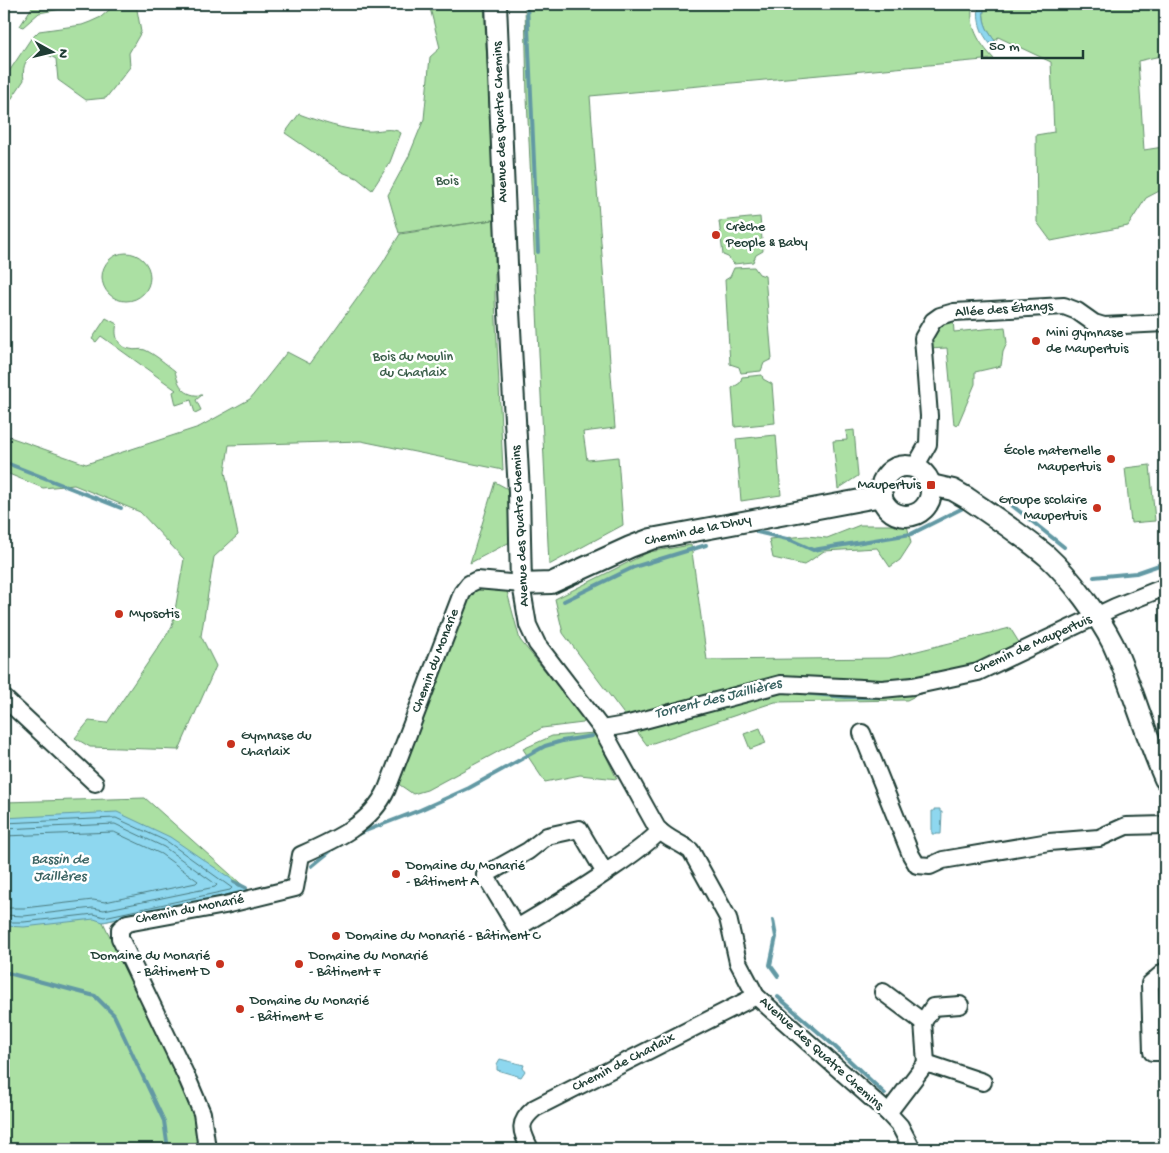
<svg xmlns="http://www.w3.org/2000/svg" width="1169" height="1153" font-family="'Gochi Hand',sans-serif">
<rect width="100%" height="100%" fill="#fff"/>
<filter id="ink" filterUnits="userSpaceOnUse"><feTurbulence type="fractalNoise" baseFrequency=".02" numOctaves="2"/><feDisplacementMap in="SourceGraphic" scale="10" xChannelSelector="R" yChannelSelector="G"/><feConvolveMatrix kernelMatrix="1 2 1 2 8 2 1 2 1" color-interpolation-filters="sRGB"/></filter>
<g filter="url(#ink)">
<g fill="#abe0a3" stroke="#658e6c">
<polygon points="34,4 88,4 39,13 23,27 20,26"/>
<path d="M116,4H136L141,32L129,53L130,67L106,98L86,100L58,80L56,59C36,47 20,57 24,80L4,110V79L30,40L39,31L82,25L90,22L101,17Z"/>
<polygon points="429,4 484,4 495,220 495,300 503,470 361,441 229,445 225,472 238,535 214,557 201,636 216,666 179,750 90,747 75,738 89,721 107,723 172,627 184,559 140,512 74,485 43,488 4,472 4,435 86,464 199,427 250,399 287,352 310,364 382,264 400,234 493,220 399,233 388,195 408,158 424,119 430,57 440,48"/>
<path d="M541,4H973C968,26 979,43 994,59L590,96L615,428L583,432L587,460L618,457L623,525L549,565L527,98L525,5Z"/>
<path d="M985,4H1165V55L1138,61L1144,150L1163,147L1165,188L1146,198L1128,226L1051,241L1037,222L1036,135L1054,132L1051,62L998,37L995,41C986,29 981,19 985,4Z"/>
<path d="M299,114C321,122 343,130 367,131C378,132 392,126 401,133L390,162L372,190L357,178L342,172L285,133Z"/>
<polygon points="760,217 763,251 756,255 753,262 734,264 728,257 723,255 719,221"/>
<circle cx="126" cy="277" r="24"/>
<polygon points="754,267 759,274 765,276 772,359 764,363 761,371 741,373 739,367 730,364 725,280 730,277 734,268"/>
<path d="M106,318L117,324C114,334 117,347 130,349C135,351 141,348 145,350C156,355 166,364 175,371C178,386 185,397 202,395L196,400L201,410L195,413L191,400L176,405L173,392L176,390L101,336L96,342L92,339Z"/>
<path d="M953,319L954,332L1005,327L1007,343L1003,352L1001,366L975,372V384L958,424L954,425L947,348L928,349C929,331 937,326 953,319Z"/>
<polygon points="762,375 763,379 772,384 775,423 735,427 732,388 740,383 742,377"/>
<polygon points="854,430 858,476 838,489 833,441 847,440 846,431"/>
<polygon points="776,435 781,495 741,501 736,439"/>
<polygon points="1150,465 1155,521 1131,523 1125,468"/>
<polygon points="495,482 508,489 510,542 470,563"/>
<polygon points="860,525 907,525 911,543 900,560 890,567 877,548 824,551 804,565 773,558 769,539 807,536 827,538"/>
<polygon points="691,545 707,660 889,658 1010,628 1020,644 907,700 775,702 647,745 563,633 555,599 649,552"/>
<polygon points="483,587 506,588 520,640 585,720 583,723 542,728 427,790 413,794 397,783 468,599 474,591"/>
<polygon points="760,728 766,743 750,749 744,734"/>
<polygon points="595,733 617,779 580,775 545,782 523,749 552,736"/>
<polygon points="145,798 249,891 103,922 201,1127 203,1149 4,1149 4,802"/>
</g>
<g fill="#8ed7ef" stroke="#6299a4">
<path d="M979,4H985C981,19 986,29 995,41L991,45C980,32 977,21 979,4Z"/>
<polygon points="934,809 940,809 940,812 942,812 941,834 932,834 932,811 934,811"/>
<polygon points="117,812 170,837 249,891 103,922 94,919 24,927 4,926 4,818"/>
<polygon points="500,1059 524,1065 523,1068 525,1071 521,1077 497,1070 497,1064"/>
</g>
<g fill="none" stroke-linecap="round" stroke-linejoin="round">
<g stroke="#4b7b7f" stroke-width="1">
<polyline points="4,823 116,818 168,842 232,888 230,890 104,917 94,914 24,922 4,922"/>
<polyline points="4,829 115,824 164,847 217,885 215,887 104,910 93,908 24,916 4,915"/>
<polyline points="4,836 114,832 161,854 198,881 196,883 105,902 93,900 24,908 4,908"/>
</g>
<g stroke="#6299a4" stroke-width="4">
<polyline points="527,4 538,252"/>
<polyline points="4,462 121,508"/>
<polyline points="1009,503 1064,547"/>
<polyline points="757,532 791,540 813,550 911,534 963,508"/>
<polyline points="1094,577 1136,573 1165,563"/>
<polyline points="564,601 634,567 706,545"/>
<polyline points="802,693 846,697 880,697"/>
<polyline points="355,835 420,810 469,788 545,746 562,741 592,736"/>
<polyline points="312,866 334,848"/>
<polyline points="234,882 246,888"/>
<polyline points="773,920 776,937 770,965 778,976"/>
<polyline points="4,972 95,996 114,1015 164,1121 168,1149"/>
<polyline points="778,997 832,1044 885,1094"/>
</g>
<defs>
<g id="minor">
<polyline points="915,467 928,444 929,416 923,338 933,321 940,316 954,312 1064,306 1077,311 1094,323 1104,326 1165,323"/>
<polyline points="4,698 95,783"/>
<polyline points="602,729 625,725 781,684 882,689 913,686 978,672 1115,607 1165,587"/>
<polyline points="862,733 911,855 917,865 930,866 943,860 1049,842 1099,838 1126,826 1165,825"/>
<path d="M605,873L579,829L547,836L528,851L485,875L517,928C547,910 576,893 605,873C624,860 643,848 660,831"/>
<polyline points="1165,971 1150,984 1152,1052 1165,1052"/>
<polyline points="883,992 923,1022 926,1063 888,1113"/>
<polyline points="923,1022 933,1007 960,1005"/>
<polyline points="926,1063 983,1082"/>
<path d="M207,1149L202,1113L188,1080L120,938V929L127,923L225,905L295,888L301,855C335,840 371,824 387,789L462,593L469,584L477,580L521,584L528,625L537,644L602,729L657,828C668,840 678,841 691,851L728,918L738,962L756,996L888,1113L900,1126L912,1149"/>
<path d="M530,1149C521,1130 517,1123 535,1108L756,996"/>
</g>
<g id="tertiary">
<polyline points="496,4 509,311 519,492 521,584 551,583 630,547 651,539 882,496"/>
<circle cx="906" cy="491" r="25"/>
<path d="M931,485L953,490L967,498C993,516 1022,535 1047,556C1070,577 1099,616 1113,644C1133,688 1145,735 1165,779"/>
</g>
</defs>
<use href="#minor" stroke="#1f3d34" stroke-width="20"/>
<use href="#tertiary" stroke="#1f3d34" stroke-width="24"/>
<use href="#minor" stroke="#fff" stroke-width="16"/>
<use href="#tertiary" stroke="#fff" stroke-width="20"/>
</g>
</g>
<g fill="#c8321e" stroke="#fff" stroke-width="2">
<circle cx="716" cy="235" r="5"/>
<circle cx="1036" cy="341" r="5"/>
<circle cx="1111" cy="459" r="5"/>
<rect x="926" y="480" width="10" height="10" rx="2.5"/>
<circle cx="1097" cy="508" r="5"/>
<circle cx="119" cy="614" r="5"/>
<circle cx="231" cy="744" r="5"/>
<circle cx="396" cy="874" r="5"/>
<circle cx="336" cy="936" r="5"/>
<circle cx="220" cy="964" r="5"/>
<circle cx="299" cy="964" r="5"/>
<circle cx="240" cy="1009" r="5"/>
</g>
<g text-anchor="middle" dominant-baseline="central" stroke-width="5" stroke-linejoin="round" paint-order="stroke">
<g font-size="14" fill="#1f3d34" stroke="#fff">
<text transform="translate(501 122) rotate(-92)">Avenue des Quatre Chemins</text>
<text transform="translate(1004 310) rotate(-4)">Allée des Étangs</text>
<text transform="translate(521 526) rotate(-93)">Avenue des Quatre Chemins</text>
<text transform="translate(698 531) rotate(-12)">Chemin de la Dhuy</text>
<text transform="translate(1033 645) rotate(-24)">Chemin de Maupertuis</text>
<text transform="translate(436 661) rotate(-69)">Chemin du Monarie</text>
<text transform="translate(190 910) rotate(-11)">Chemin du Monarié</text>
<text transform="translate(821 1054) rotate(42)">Avenue des Quatre Chemins</text>
<text transform="translate(624 1063) rotate(-27)">Chemin de Charlaix</text>
</g>
<g font-size="14" fill="#3b5e4a" stroke="#fff">
<text x="447" y="181">Bois</text>
<text x="413" y="357">Bois du Moulin<tspan x="413" dy="16">du Charlaix</tspan></text>
</g>
<g font-size="14" fill="#1f3d34" stroke="#fff" text-anchor="start">
<text x="726" y="227">Crèche<tspan x="726" dy="16">People &amp; Baby</tspan></text>
<text x="1046" y="333">Mini gymnase<tspan x="1046" dy="16">de Maupertuis</tspan></text>
<text x="1101" y="451" text-anchor="end">École maternelle<tspan x="1101" dy="16">Maupertuis</tspan></text>
<text x="921" y="485" text-anchor="end">Maupertuis</text>
<text x="1087" y="500" text-anchor="end">Groupe scolaire<tspan x="1087" dy="16">Maupertuis</tspan></text>
<text x="129" y="614">Myosotis</text>
<text x="241" y="736">Gymnase du<tspan x="241" dy="16">Charlaix</tspan></text>
<text x="406" y="866">Domaine du Monarié<tspan x="406" dy="16">- Bâtiment A</tspan></text>
<text x="346" y="936">Domaine du Monarié - Bâtiment C</text>
<text x="210" y="956" text-anchor="end">Domaine du Monarié<tspan x="210" dy="16">- Bâtiment D</tspan></text>
<text x="309" y="956">Domaine du Monarié<tspan x="309" dy="16">- Bâtiment F</tspan></text>
<text x="250" y="1001">Domaine du Monarié<tspan x="250" dy="16">- Bâtiment E</tspan></text>
</g>
<g font-size="15" font-style="italic" fill="#3b6463" stroke="#fff">
<text transform="translate(718 699) rotate(-14)">Torrent des Jaillières</text>
<text x="60" y="860">Bassin de<tspan x="60" dy="17">Jaillères</tspan></text>
</g>
</g>
<rect width="1169" height="1153" fill="none" stroke="#fff" stroke-width="20"/>
<rect x="10" y="10" width="1149" height="1133" fill="none" stroke="#1f3d34" stroke-width="2" filter="url(#ink)"/>
<g transform="translate(52 52) rotate(98)" stroke="#ffffff" stroke-width="4" paint-order="stroke">
<path d="M0-4L9 19L0 12L-9 19Z" fill="#1f3d34"/>
<text y="-8" font-size="14" font-weight="bold" text-anchor="middle" fill="#1f3d34">N</text>
</g>
<path d="M982 50v8h101v-8" fill="none" stroke="#1f3d34" stroke-width="2.5"/>
<text x="989" y="50" font-size="15" fill="#1f3d34" stroke="#ffffff" stroke-width="4" paint-order="stroke">50 m</text>
</svg>
